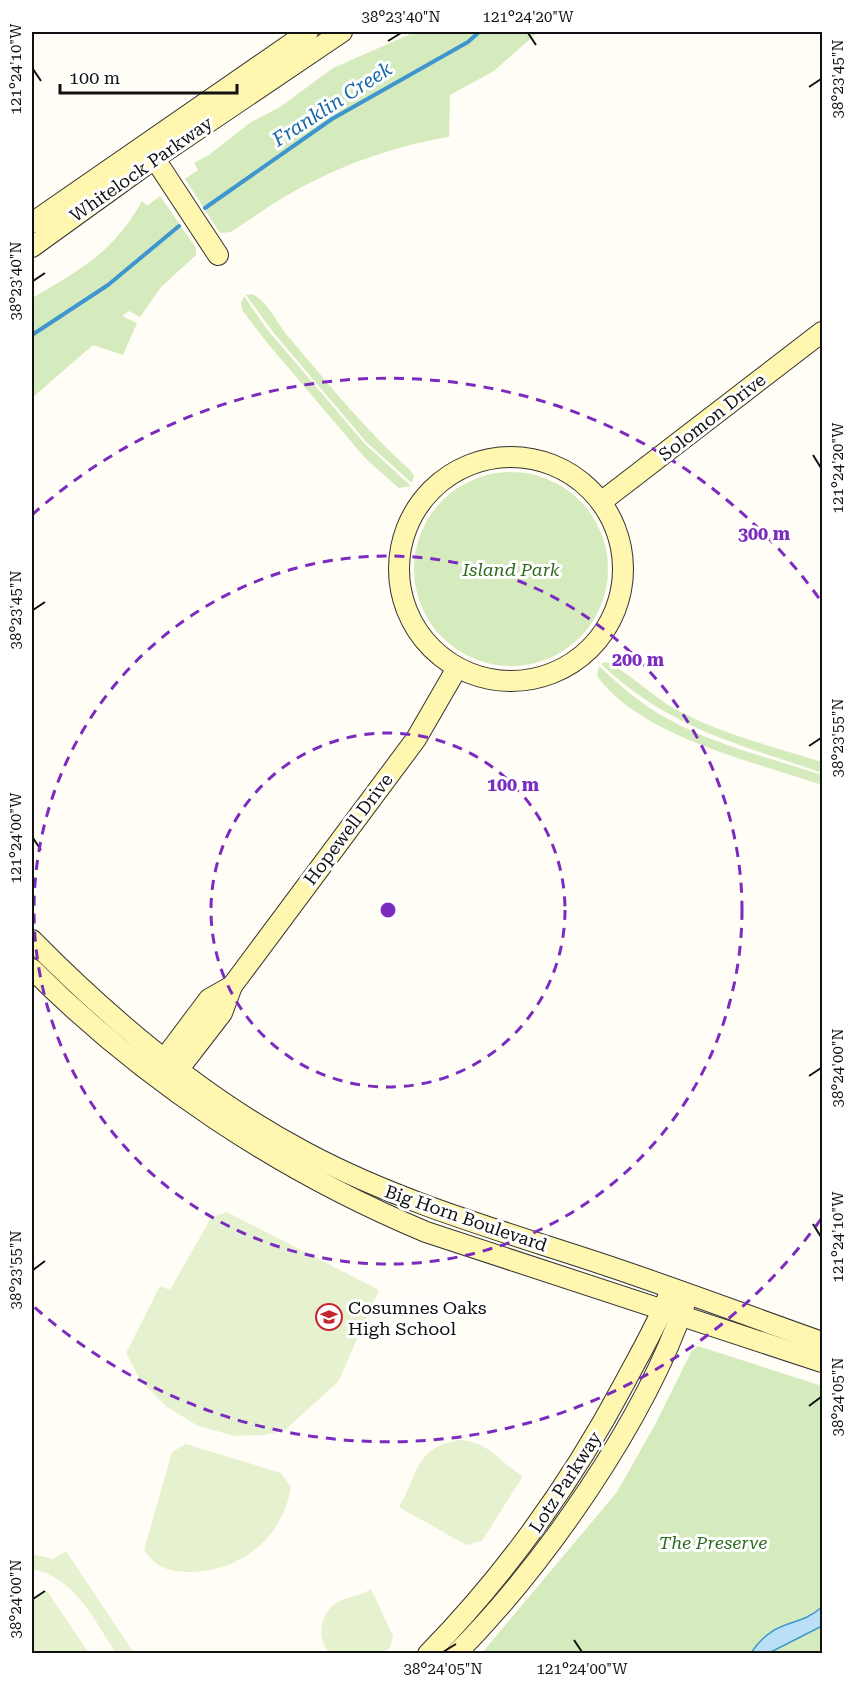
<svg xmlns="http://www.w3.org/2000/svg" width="854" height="1685" font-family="'Roboto Serif',serif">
<rect width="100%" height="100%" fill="#fffdf5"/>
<g fill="#d5ebbd">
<path d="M415,32H538L494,71L450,95L449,137C394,146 341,165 293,192C271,204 251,219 231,232L220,233L185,179L198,170L194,163L209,155L251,122L280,107L333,68Z"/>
<path d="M160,196L196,248V255L161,287L140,317L129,311L122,316L137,323L123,355L93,345L32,398V298C80,270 114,252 142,201L147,206Z"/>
<path d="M252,294C267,300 277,323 287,335C327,382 365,430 411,471L414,476L412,483L367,443L273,332L246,295Z"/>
<polygon points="244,296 266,328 365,444 411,486 399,488 366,459 268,344 242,310 241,303"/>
<circle cx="511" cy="569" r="97"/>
<path d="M605,662C616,663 656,698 670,706C716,733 772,746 822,762V773C736,743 670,729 601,664Z"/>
<path d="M599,666C620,686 642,705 668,719C715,745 771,758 822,775V785C755,762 641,737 597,676Z"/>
<polygon points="698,1346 822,1386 822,1653 481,1654 617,1492 656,1423 691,1352"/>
</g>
<g fill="#e6f2cf">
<polygon points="227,1212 379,1290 338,1382 285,1430 264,1435 235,1436 198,1426 167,1407 140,1380 126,1353 160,1286 170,1290 211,1218"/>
<path d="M458,1440C488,1440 500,1463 523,1476L482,1541L466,1545L399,1507C419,1475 413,1449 458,1440Z"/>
<path d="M186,1444L281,1473L291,1487C283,1537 242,1571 191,1572C169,1572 156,1568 144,1550L172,1452Z"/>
<path d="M66,1551L134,1653H116C94,1620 75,1577 32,1569V1554L53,1559Z"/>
<path d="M371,1589L393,1636L390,1648L380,1653H330C315,1639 320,1610 340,1601C351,1596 360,1596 371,1589Z"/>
<polygon points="47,1591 89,1653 32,1653 32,1601"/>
</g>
<path fill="#b9e0f7" stroke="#3f96cf" stroke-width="1.5" d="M822,1607V1626L769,1653H751C775,1617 797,1629 822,1607Z"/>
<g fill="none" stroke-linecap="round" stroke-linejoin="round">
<g stroke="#3f96cf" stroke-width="4">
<polyline points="205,208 332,119 468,42 479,32"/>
<polyline points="32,335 108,285 179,226"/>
</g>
<defs>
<g id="secondary">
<polyline points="147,147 218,255"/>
<polyline points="32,223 308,32"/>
<polyline points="32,247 154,159 342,32"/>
<circle cx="511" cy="569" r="112"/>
<polyline points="601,502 822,332"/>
<path d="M32,940C113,1022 204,1099 307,1153C403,1204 506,1232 608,1266C680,1290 751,1317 822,1342"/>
<path d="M32,969C144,1081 280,1171 426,1232L822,1362"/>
<polyline points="164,1059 209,999 232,986"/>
<polyline points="178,1070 222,1013 232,986 416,739 457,668"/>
<path d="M428,1654C507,1573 572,1482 625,1382C640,1354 656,1326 668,1297"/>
<path d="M456,1654C544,1565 645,1421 685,1303"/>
</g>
</defs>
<use href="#secondary" stroke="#333" stroke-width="22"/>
<use href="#secondary" stroke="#fff6b0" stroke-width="20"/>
</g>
<path fill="none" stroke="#111" stroke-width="2" d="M528,33L536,45M388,41L401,33M33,69L41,81M809,87L821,79M33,281L45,273M813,455L821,468M33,610L45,602M809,746L821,738M33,838L41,850M809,1076L821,1068M813,1224L821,1237M33,1270L45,1261M809,1406L821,1397M33,1599L45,1591M574,1640L582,1652M443,1652L456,1644"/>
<g fill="none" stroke="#7b2cbf" stroke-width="3" stroke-dasharray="10 8">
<circle cx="388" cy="910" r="177"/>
<circle cx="388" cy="910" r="354"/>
<path d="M821 1219A532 532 0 0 1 32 1305M32 515A532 532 0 0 1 821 601"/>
</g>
<defs>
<symbol id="school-ring" viewBox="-11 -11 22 22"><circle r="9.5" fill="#fff" stroke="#c4262e" stroke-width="1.5"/><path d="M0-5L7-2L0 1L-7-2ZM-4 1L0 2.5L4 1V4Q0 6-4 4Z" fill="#c4262e"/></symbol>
</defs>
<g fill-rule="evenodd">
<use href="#school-ring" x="314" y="1302" width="30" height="30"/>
</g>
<g text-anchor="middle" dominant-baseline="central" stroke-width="6" stroke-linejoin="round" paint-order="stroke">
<g font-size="18" fill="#111" stroke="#fff">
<text transform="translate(141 169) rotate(-35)">Whitelock Parkway</text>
<text transform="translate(712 417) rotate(-38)">Solomon Drive</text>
<text transform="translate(348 829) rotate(-53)">Hopewell Drive</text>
<text transform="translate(466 1218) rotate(19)">Big Horn Boulevard</text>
<text transform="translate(565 1482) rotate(-57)">Lotz Parkway</text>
</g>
<g font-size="18" font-style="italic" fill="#2f6b1f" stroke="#fff">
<text x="511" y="569">Island Park</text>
<text x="713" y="1542">The Preserve</text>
</g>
<g font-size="18" fill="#111" stroke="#fff" text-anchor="start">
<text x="348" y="1307">Cosumnes Oaks<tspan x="348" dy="21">High School</tspan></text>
</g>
<g font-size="20" font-style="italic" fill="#1768a6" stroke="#fff">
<text transform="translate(332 104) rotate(-33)">Franklin Creek</text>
</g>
</g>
<circle cx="388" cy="910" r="9" fill="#7b2cbf" stroke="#fff" stroke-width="3"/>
<g font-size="18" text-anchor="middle" font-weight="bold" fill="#7b2cbf" stroke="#fff" stroke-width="6" stroke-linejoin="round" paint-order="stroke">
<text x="764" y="540">300 m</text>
<text x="638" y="666">200 m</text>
<text x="513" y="791">100 m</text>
</g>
<rect width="854" height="1685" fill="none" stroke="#ffffff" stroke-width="66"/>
<path d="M60 84v9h177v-9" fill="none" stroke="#111111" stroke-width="3"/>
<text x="69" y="84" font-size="18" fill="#111111" stroke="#ffffff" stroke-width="4.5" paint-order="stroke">100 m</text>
<rect x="33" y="33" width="788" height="1619" fill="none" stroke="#111" stroke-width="2"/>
<g font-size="15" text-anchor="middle" fill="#111">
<text x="401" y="22">38°23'40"N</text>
<text x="528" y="22">121°24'20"W</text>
<text transform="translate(16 69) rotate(-90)" y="5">121°24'10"W</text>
<text transform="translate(838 79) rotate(-90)" y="5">38°23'45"N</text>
<text transform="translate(16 281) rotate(-90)" y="5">38°23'40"N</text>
<text transform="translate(838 468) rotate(-90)" y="5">121°24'20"W</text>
<text transform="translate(16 610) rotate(-90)" y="5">38°23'45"N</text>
<text transform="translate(838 738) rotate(-90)" y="5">38°23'55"N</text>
<text transform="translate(16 838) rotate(-90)" y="5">121°24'00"W</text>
<text transform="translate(838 1068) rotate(-90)" y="5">38°24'00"N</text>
<text transform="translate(838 1237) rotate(-90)" y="5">121°24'10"W</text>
<text transform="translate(16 1270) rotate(-90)" y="5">38°23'55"N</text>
<text transform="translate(838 1397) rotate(-90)" y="5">38°24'05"N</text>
<text transform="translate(16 1599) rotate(-90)" y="5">38°24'00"N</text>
<text x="443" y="1674">38°24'05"N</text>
<text x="582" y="1674">121°24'00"W</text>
</g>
</svg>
